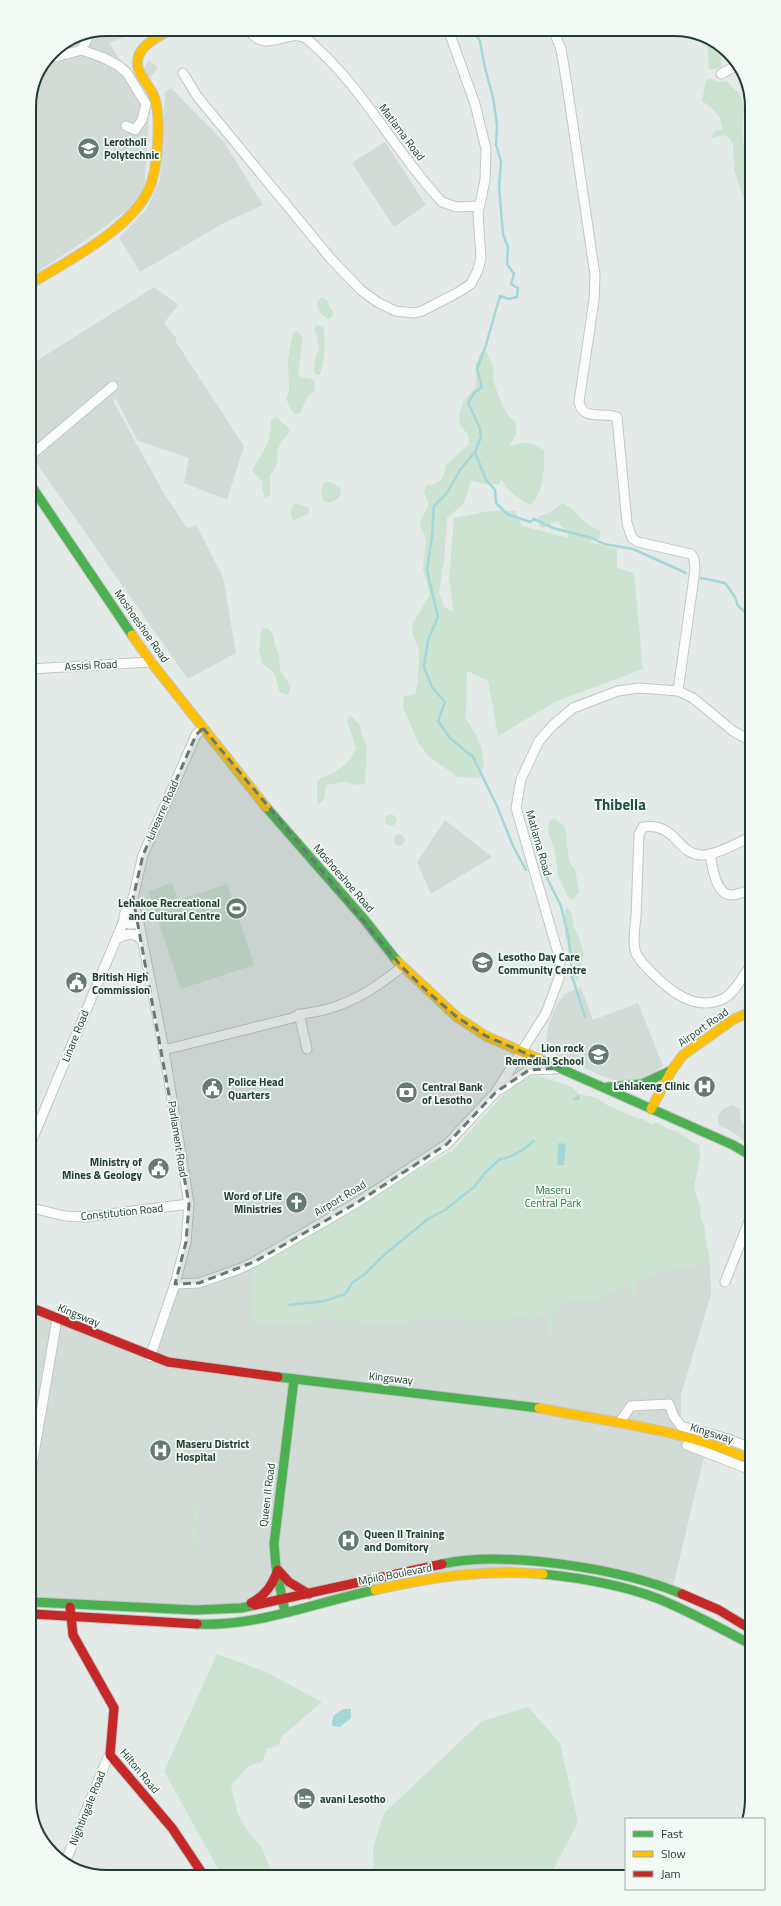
<svg xmlns="http://www.w3.org/2000/svg" width="781" height="1906" font-family="'Titillium Web',sans-serif">
<rect width="100%" height="100%" fill="#e4eae7"/>
<g fill="#d2dbd6">
<polygon points="107,29 145,29 109,43 150,105 144,190 126,211 99,231 30,277 29,102 37,73 52,52 77,35"/>
<polygon points="149,60 158,68 149,79 142,71"/>
<polygon points="171,88 224,142 263,205 222,224 140,272 119,238 146,210 160,180 165,92"/>
<polygon points="385,142 426,205 394,227 352,163"/>
<polygon points="154,287 178,305 164,323 176,338 176,342 244,446 227,500 184,483 189,458 138,441 116,399 113,401 163,492 187,528 196,525 223,577 236,653 188,679 33,458 30,461 30,365"/>
<polygon points="445,820 492,857 431,894 417,862"/>
<circle cx="399" cy="840" r="5.5"/>
<polygon points="581,987 593,1020 638,1003 663,1066 641,1081 619,1083 561,1058 545,1047 549,1023 557,1004 565,994"/>
<polygon points="732,1105 740,1109 741,1121 746,1128 750,1109 750,1147 737,1135 718,1124 718,1116 723,1109"/>
<polygon points="254,1262 304,1325 317,1318 399,1324 420,1318 518,1317 549,1314 565,1300 644,1273 710,1262 711,1294 681,1395 681,1436 707,1444 672,1590 543,1562 241,1608 33,1602 32,1308 150,1357 175,1284 199,1283"/>
</g>
<g fill="#cde3d2">
<polygon points="707,40 722,45 728,54 721,55 722,69 709,69"/>
<path d="M711,79L718,82L726,81L741,95L744,110L742,126L748,199L743,198L734,169L733,145L730,138L724,135L712,138L711,135L717,130H722C723,116 712,107 702,101L706,80Z"/>
<path d="M322,297L328,301L329,307L333,311L332,317L328,319C323,316 316,310 317,303Z"/>
<path d="M316,325L323,326C326,343 325,359 320,375H317L314,372L315,358L319,349L317,335L314,330Z"/>
<polygon points="298,331 303,338 298,372 301,378 309,378 315,382 315,390 308,396 300,413 294,415 286,399 289,390 288,359 293,333"/>
<path d="M486,351L494,368L493,379L499,397L507,414L516,423V435L509,447C525,440 530,442 544,450C545,467 544,492 531,505C518,500 508,491 501,479L500,484L491,485L471,481L464,503L447,518L444,561L439,592L444,607L454,612L449,580L454,518L490,511H515L522,526L569,538L568,532L557,521L543,528L539,526V516L548,514L562,503C578,510 579,523 599,530L601,536L597,540L588,542L617,549V568L634,573L643,669L557,701L498,736L488,681L467,671L466,719L476,735L481,746L484,764L480,778L458,777L428,756L419,744L403,708L404,696L415,694L418,681L419,651L413,635L412,624L430,595L423,570L426,538C416,519 420,523 429,505L424,491L427,485C439,486 445,477 445,466L469,444L468,435L460,424L459,415L463,402L476,386V364L481,352Z"/>
<path d="M277,417L290,430C288,435 284,438 281,443C273,455 283,461 270,475V495L265,498L262,489V482L252,470L268,443L271,420Z"/>
<path d="M324,482H330L340,488L341,495C336,501 331,504 324,501L321,494Z"/>
<path d="M295,503L309,508V514L293,520C289,513 290,509 295,503Z"/>
<path d="M262,627L269,629L274,636L275,645L279,654L280,670L291,687L288,695L281,693C272,677 282,676 262,664L259,650Z"/>
<path d="M350,715L360,725L362,736L367,745L365,783L358,785L344,782L326,785L324,799L319,805L317,802V781C323,776 325,776 331,774C343,769 351,759 356,748L347,721Z"/>
<circle cx="391" cy="820" r="5.5"/>
<polygon points="554,818 565,826 569,861 575,870 577,880 579,892 574,899 569,899 558,876 555,851 548,832 549,821"/>
<polygon points="172,883 178,900 227,884 254,965 181,989 148,891"/>
<path d="M567,908L572,914L573,926L578,935L584,954L578,980L575,979C574,973 575,966 573,960C570,946 561,938 567,924L564,918L565,911Z"/>
<path d="M539,1076L572,1087L579,1094L597,1098L607,1105L639,1119L641,1118L653,1125L654,1123H658C666,1129 675,1130 683,1135C689,1139 693,1142 699,1145L700,1157L694,1188L701,1209L700,1217L704,1225L710,1262L656,1271V1274L637,1281L635,1285L636,1296L631,1298L630,1293L632,1289L628,1285L609,1292L601,1302C590,1301 576,1298 565,1304C561,1307 559,1309 554,1310L552,1331L554,1340C548,1335 547,1324 547,1316L545,1314L538,1315L537,1322H532L530,1316L510,1318L496,1322H476L457,1318L451,1320L420,1318L399,1324L317,1318L304,1325L251,1322L254,1262L452,1151L502,1096L520,1082L529,1077Z"/>
<polygon points="193,1501 202,1503 202,1509 196,1522 199,1545 194,1548 191,1542 194,1517 191,1504"/>
<polygon points="217,1654 266,1672 322,1702 281,1737 279,1745 267,1749 262,1762 249,1766 231,1785 237,1812 247,1830 262,1848 273,1876 222,1876 164,1771"/>
<polygon points="528,1707 560,1743 578,1822 551,1874 374,1875 373,1848 384,1813 482,1721"/>
</g>
<g fill="#a4d7d8">
<polygon points="558,1143 566,1144 564,1165 557,1165"/>
<polygon points="343,1709 351,1709 351,1718 340,1727 332,1726 333,1716"/>
</g>
<g fill="none" stroke-linecap="round" stroke-linejoin="round">
<g stroke="#a4d7d8" stroke-width="2.5">
<polyline points="472,29 480,41 485,68 493,97 497,125 496,145 501,161 499,186 503,234 508,247 507,264 514,274 511,284 518,288 517,297 509,299 500,296 485,348 477,369 482,387 474,393 468,403 480,428 481,437 475,452 460,470 447,493 434,506 432,536 427,570 438,617 428,640 424,667 432,687 445,702 438,721 450,738 473,757 497,806 513,846 526,870"/>
<polyline points="475,452 486,480 495,490 496,503 507,514 530,522 534,519 553,528 592,538 604,544 633,549 686,573"/>
<polyline points="701,578 725,583 735,597 738,606 749,615"/>
<polyline points="546,876 561,906 569,939 572,976 585,1017"/>
<polyline points="574,1099 578,1099 578,1096"/>
<polyline points="289,1305 325,1301 345,1294 353,1282 364,1275 385,1254 428,1219 445,1210 474,1187 485,1173 500,1159 507,1158 521,1151 534,1141"/>
</g>
<defs>
<g id="street">
<path d="M249,29C264,57 290,25 308,40C362,85 394,151 442,202L456,207L479,206"/>
<path d="M553,29L561,49L567,85L595,275L594,300L579,402C583,422 604,411 617,417L627,523L632,538L638,542L691,554L694,559L695,570L678,691"/>
<polyline points="82,50 87,39 86,33"/>
<polyline points="47,59 82,50 104,58 119,66 127,73 146,104 142,120 135,130 126,126"/>
<polyline points="183,73 197,96 331,259 361,290 377,302 395,311 414,313 422,311 457,293 471,284 478,270 481,258 478,214 485,180 486,149 475,104 448,29"/>
<polyline points="721,74 736,66"/>
<polyline points="30,456 113,386"/>
<polyline points="30,669 151,662"/>
<path d="M750,837C738,843 714,856 701,855C677,854 676,822 643,827L639,834C638,862 637,889 636,917C635,927 632,943 636,953C639,961 646,966 651,972C670,991 695,1012 723,999C734,994 743,976 750,966"/>
<path d="M710,854C712,865 715,894 731,895C737,895 744,892 750,890"/>
<polyline points="128,910 133,898 143,855 196,735 203,728"/>
<circle cx="131" cy="917" r="7"/>
<polyline points="138,918 164,1050 189,1204 186,1242 175,1284 150,1357"/>
<path d="M117,939C125,934 134,932 141,939"/>
<polyline points="299,1014 307,1049"/>
<path d="M164,1050L292,1018C302,1012 313,1013 324,1010C355,1002 378,986 402,967"/>
<polyline points="501,1089 529,1070 556,1069"/>
<polyline points="32,1140 125,918"/>
<polyline points="32,1208 65,1216 85,1217 189,1204"/>
<polyline points="725,1282 751,1216"/>
<polyline points="175,1284 199,1283 239,1269 254,1262 358,1202 447,1144 496,1092 546,1013 559,978 560,960 516,808 521,779 539,741 552,726 573,708 618,691 639,688 678,691 693,698 733,731 749,740"/>
<polyline points="619,1423 631,1406 669,1404 674,1417 681,1426 725,1438 751,1448"/>
<polyline points="687,1445 751,1470"/>
<polyline points="32,1465 57,1319"/>
<polyline points="65,1863 107,1759 110,1755"/>
</g>
<g id="fast">
<polyline points="30,484 132,635"/>
<polyline points="266,807 364,919 397,961"/>
<polyline points="539,1059 733,1145 750,1155"/>
<polyline points="608,1087 642,1084 672,1070"/>
<polyline points="278,1377 539,1408"/>
<path d="M442,1564C506,1550 622,1569 682,1594"/>
<path d="M543,1574C582,1578 623,1585 659,1599C691,1612 722,1629 752,1645"/>
<polyline points="33,1602 195,1610 241,1608 255,1605"/>
<polyline points="284,1607 276,1567 274,1544 294,1379"/>
<path d="M197,1624C258,1627 316,1602 375,1590"/>
</g>
<g id="slow">
<path d="M30,284C66,262 129,230 148,191C158,171 161,120 155,99C151,85 134,73 138,58C142,43 160,36 172,29"/>
<polyline points="132,635 151,662 266,807"/>
<polyline points="397,961 457,1017 486,1036 539,1059"/>
<polyline points="651,1109 672,1070 683,1055 734,1019 750,1012"/>
<path d="M539,1408C608,1422 688,1430 751,1460"/>
<path d="M375,1590C432,1577 484,1569 543,1574"/>
</g>
<g id="jam">
<polyline points="32,1308 168,1362 278,1377"/>
<polyline points="682,1594 719,1610 752,1630"/>
<path d="M251,1603C266,1595 272,1585 278,1570L289,1582L309,1594"/>
<polyline points="255,1605 442,1564"/>
<polyline points="70,1607 73,1635 114,1708 110,1755 172,1828 204,1876"/>
<polyline points="33,1614 197,1624"/>
</g>
</defs>
<use href="#street" stroke="#c1c7c4" stroke-width="11"/>
<use href="#fast" stroke="#c0c7c4" stroke-width="11"/>
<use href="#slow" stroke="#c0c7c4" stroke-width="11"/>
<use href="#jam" stroke="#c0c7c4" stroke-width="11"/>
<use href="#street" stroke="#fbfcfb" stroke-width="9"/>
<use href="#fast" stroke="#4caf50" stroke-width="9"/>
<use href="#slow" stroke="#ffc107" stroke-width="9"/>
<use href="#jam" stroke="#c62828" stroke-width="9"/>
</g>
<path fill="#667a72" fill-opacity="0.2" stroke="#667a72" stroke-width="3" stroke-dasharray="8 5" stroke-linejoin="round" d="M203,728L402,967L428,992L457,1017L486,1036L560,1068L529,1070L496,1092L447,1144L358,1202L254,1262L199,1283L175,1284L186,1242L189,1204L133,898L143,855L196,735Z"/>
<defs>
<symbol id="university-disc" viewBox="-11 -11 22 22"><circle r="9.5" fill="#667a72" stroke="#f3f9f5"/><path d="M0-5L7-2L0 1L-7-2ZM-4 1L0 2.5L4 1V4Q0 6-4 4Z" fill="#fff"/></symbol>
<symbol id="stadium-disc" viewBox="-11 -11 22 22"><circle r="9.5" fill="#667a72" stroke="#f3f9f5"/><path d="M0-5a6.5 5 0 1 0 0 10a6.5 5 0 1 0 0-10ZM-3.5-1.8h7v3.6h-7Z" fill="#fff"/></symbol>
<symbol id="school-disc" viewBox="-11 -11 22 22"><circle r="9.5" fill="#667a72" stroke="#f3f9f5"/><path d="M0-5L7-2L0 1L-7-2ZM-4 1L0 2.5L4 1V4Q0 6-4 4Z" fill="#fff"/></symbol>
<symbol id="civic-disc" viewBox="-11 -11 22 22"><circle r="9.5" fill="#667a72" stroke="#f3f9f5"/><path d="M-.6-6.5H3V-4.5H.6V-3L4-1V1h2V6H-6V1h2V-1L-.6-3ZM-1.2 2.5V6h2.4V2.5Z" fill="#fff"/></symbol>
<symbol id="hospital-disc" viewBox="-11 -11 22 22"><circle r="9.5" fill="#667a72" stroke="#f3f9f5"/><path d="M-5-5h3v3.5h4V-5h3V5h-3V1.5h-4V5h-3Z" fill="#fff"/></symbol>
<symbol id="bank-disc" viewBox="-11 -11 22 22"><circle r="9.5" fill="#667a72" stroke="#f3f9f5"/><path d="M-6-4H6V4H-6ZM0-2.3a2.3 2.3 0 1 0 0 4.6a2.3 2.3 0 1 0 0-4.6Z" fill="#fff"/></symbol>
<symbol id="church-disc" viewBox="-11 -11 22 22"><circle r="9.5" fill="#667a72" stroke="#f3f9f5"/><path d="M-1.2-6h2.4v3.5h3.3v2.4h-3.3V6h-2.4V-.1h-3.3v-2.4h3.3Z" fill="#fff"/></symbol>
<symbol id="hotel-disc" viewBox="-11 -11 22 22"><circle r="9.5" fill="#667a72" stroke="#f3f9f5"/><path d="M-6-4.5h1.5V1H6V5H4.5V3h-9V5H-6ZM-4 0a1.8 1.8 0 1 1 3.6 0ZM.5 0V-2.5h3Q6-2.5 6 0Z" fill="#fff"/></symbol>
</defs>
<g fill-rule="evenodd">
<use href="#university-disc" x="76" y="136" width="25" height="25"/>
<use href="#stadium-disc" x="224" y="896" width="25" height="25"/>
<use href="#school-disc" x="470" y="950" width="25" height="25"/>
<use href="#civic-disc" x="64" y="970" width="25" height="25"/>
<use href="#school-disc" x="586" y="1042" width="25" height="25"/>
<use href="#hospital-disc" x="692" y="1074" width="25" height="25"/>
<use href="#civic-disc" x="200" y="1076" width="25" height="25"/>
<use href="#bank-disc" x="394" y="1080" width="25" height="25"/>
<use href="#civic-disc" x="146" y="1156" width="25" height="25"/>
<use href="#church-disc" x="284" y="1190" width="25" height="25"/>
<use href="#hospital-disc" x="148" y="1438" width="25" height="25"/>
<use href="#hospital-disc" x="336" y="1528" width="25" height="25"/>
<use href="#hotel-disc" x="292" y="1786" width="25" height="25"/>
</g>
<g text-anchor="middle" dominant-baseline="central" stroke-width="3.5" stroke-linejoin="round" paint-order="stroke">
<g font-size="11" fill="#223e33" stroke="#f3f9f5">
<text transform="translate(402 132) rotate(53)">Matlama Road</text>
<text transform="translate(142 626) rotate(55)">Moshoeshoe Road</text>
<text transform="translate(91 665) rotate(-3)">Assisi Road</text>
<text transform="translate(162 810) rotate(-66)">Linearre Road</text>
<text transform="translate(539 843) rotate(74)">Matlama Road</text>
<text transform="translate(344 878) rotate(49)">Moshoeshoe Road</text>
<text transform="translate(703 1027) rotate(-35)">Airport Road</text>
<text transform="translate(75 1036) rotate(-68)">Linare Road</text>
<text transform="translate(178 1139) rotate(81)">Parliament Road</text>
<text transform="translate(340 1198) rotate(-31)">Airport Road</text>
<text transform="translate(122 1212) rotate(-6)">Constitution Road</text>
<text transform="translate(79 1315) rotate(22)">Kingsway</text>
<text transform="translate(391 1378) rotate(6)">Kingsway</text>
<text transform="translate(712 1433) rotate(17)">Kingsway</text>
<text transform="translate(267 1495) rotate(-83)">Queen II Road</text>
<text transform="translate(395 1574) rotate(-11)">Mpilo Boulevard</text>
<text transform="translate(140 1771) rotate(50)">Hilton Road</text>
<text transform="translate(87 1808) rotate(-68)">Nightingale Road</text>
</g>
<g font-size="11" font-weight="bold" fill="#223e33" stroke="#f3f9f5" text-anchor="start">
<text x="104" y="142">Lerotholi<tspan x="104" dy="13">Polytechnic</tspan></text>
<text x="220" y="903" text-anchor="end">Lehakoe Recreational<tspan x="220" dy="13">and Cultural Centre</tspan></text>
<text x="498" y="957">Lesotho Day Care<tspan x="498" dy="13">Community Centre</tspan></text>
<text x="92" y="977">British High<tspan x="92" dy="13">Commission</tspan></text>
<text x="584" y="1048" text-anchor="end">Lion rock<tspan x="584" dy="13">Remedial School</tspan></text>
<text x="228" y="1082">Police Head<tspan x="228" dy="13">Quarters</tspan></text>
<text x="690" y="1086" text-anchor="end">Lehlakeng Clinic</text>
<text x="422" y="1087">Central Bank<tspan x="422" dy="13">of Lesotho</tspan></text>
<text x="142" y="1162" text-anchor="end">Ministry of<tspan x="142" dy="13">Mines &amp; Geology</tspan></text>
<text x="282" y="1196" text-anchor="end">Word of Life<tspan x="282" dy="13">Ministries</tspan></text>
<text x="176" y="1444">Maseru District<tspan x="176" dy="13">Hospital</tspan></text>
<text x="364" y="1534">Queen II Training<tspan x="364" dy="13">and Domitory</tspan></text>
<text x="320" y="1799">avani Lesotho</text>
</g>
<g font-size="11" fill="#2b7540" stroke="#f3f9f5">
<text x="553" y="1190">Maseru<tspan x="553" dy="13">Central Park</tspan></text>
</g>
<g font-size="15" font-weight="bold" fill="#1d503e" stroke="#f3f9f5">
<text x="620" y="804">Thibella</text>
</g>
</g>
<path d="M0 0H781V1906H0ZM107 36H674A71 71 0 0 1 745 107V1799A71 71 0 0 1 674 1870H107A71 71 0 0 1 36 1799V107A71 71 0 0 1 107 36Z" fill="#f3f9f5" fill-rule="evenodd"/>
<path fill="none" stroke="#223e33" stroke-width="2" d="M107 36H674A71 71 0 0 1 745 107V1799A71 71 0 0 1 674 1870H107A71 71 0 0 1 36 1799V107A71 71 0 0 1 107 36Z"/>
<rect x="625" y="1818" width="140" height="72" fill="#f3f9f5" stroke="#9faea7"/>
<rect x="633" y="1831" width="20" height="6" fill="#4caf50" stroke="#9faea7"/>
<text x="661" y="1838" font-size="12" fill="#223e33">Fast</text>
<rect x="633" y="1851" width="20" height="6" fill="#ffc107" stroke="#9faea7"/>
<text x="661" y="1858" font-size="12" fill="#223e33">Slow</text>
<rect x="633" y="1871" width="20" height="6" fill="#c62828" stroke="#9faea7"/>
<text x="661" y="1878" font-size="12" fill="#223e33">Jam</text>
</svg>
